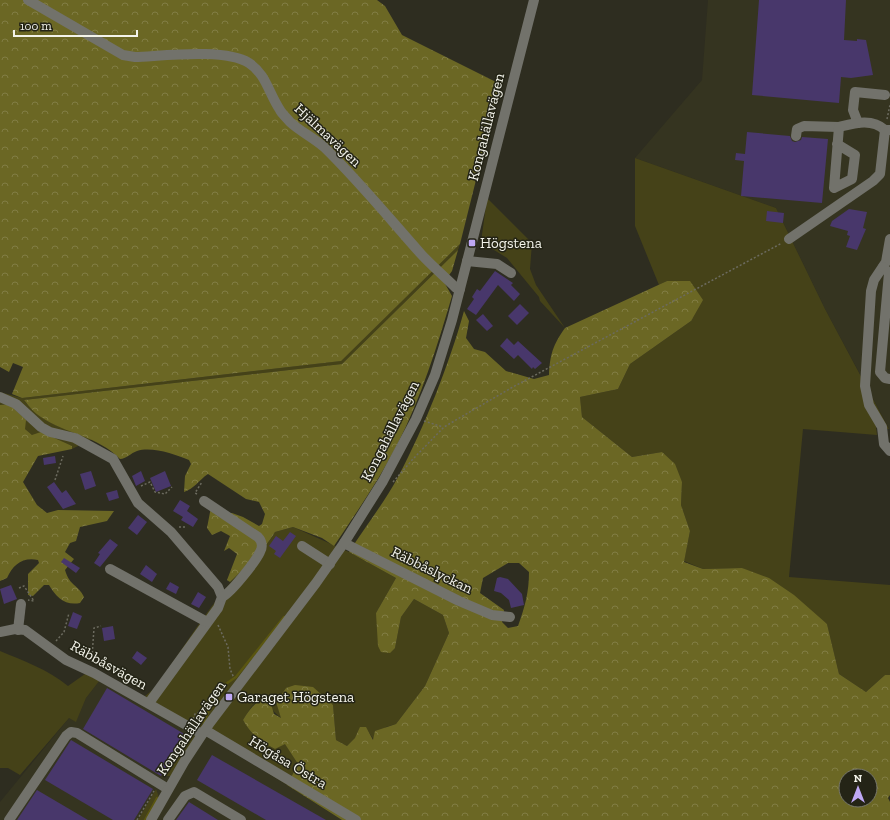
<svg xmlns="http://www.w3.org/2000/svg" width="890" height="820" font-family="'Zilla Slab',serif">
<defs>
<pattern id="forest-crowns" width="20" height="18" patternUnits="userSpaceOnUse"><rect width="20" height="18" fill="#6b6724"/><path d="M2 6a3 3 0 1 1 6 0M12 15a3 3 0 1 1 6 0" fill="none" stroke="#817d44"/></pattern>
</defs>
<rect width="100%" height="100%" fill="#2e2d20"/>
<g fill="#353420">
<polygon points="708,0 890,0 890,430 825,309 776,208 635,158 702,80"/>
<polygon points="104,675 287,785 342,820 0,820 0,802 69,718 76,721 86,698"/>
</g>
<g fill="#454218">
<polygon points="635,158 776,208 825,309 889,429 876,427 877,435 803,429 789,577 890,585 890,675 885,675 866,692 839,674 827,624 742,568 703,569 684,561 690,531 681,505 682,482 662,452 632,457 582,417 580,397 618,389 630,364 691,321 667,281 659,285 635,226"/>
<polygon points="487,198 532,243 530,269 536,285 565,328 540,301 539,297 507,258 481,242"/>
<path d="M460,244L458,250L342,364L24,400C39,421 69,430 92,439L72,449V446L32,435L25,429L9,404L0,405V392L22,398L340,361Z"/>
<path d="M293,527L349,552L396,578L376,613L395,648L401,617L414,599L443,615L449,633L425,686L396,724L386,727L374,740L366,728L347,746L336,740L333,705L286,688L276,702L282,719L260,699L252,706L243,720C250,734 261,741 275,749L285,743L298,764L287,785L145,696L155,688C180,653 203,615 231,582C245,565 264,551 275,532Z"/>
<path d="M0,651C24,661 47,669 68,686L85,674L100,680L86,698L76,722L69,718L20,775L8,768H0Z"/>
<polygon points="191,730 195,735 194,739 171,776 164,776"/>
<polygon points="156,789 159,797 146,820 138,820"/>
</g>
<g fill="url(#forest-crowns)" fill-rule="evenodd">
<polygon points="0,0 377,0 385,6 402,35 500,84 460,244 341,361 22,398 12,394 23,367 13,363 9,372 0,367"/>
<path d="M458,250L452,271L444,282L452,296C437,347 421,398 397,445C379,480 356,513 334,546L322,538L293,527L275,532C264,551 246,566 230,582L227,580L237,554L229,548L224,551L230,536L221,531L212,535L207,528L211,507L226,513H232L243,517L259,526L262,524L265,514L259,502L246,499L208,474C199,480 194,489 184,492L185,476L191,464L189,460C175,454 151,446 137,451C131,453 126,459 120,459C98,436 66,434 41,417C34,413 29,406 24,400L342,364Z"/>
<path d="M667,281H690L703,300L691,321L630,364L618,389L580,397L582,417L632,457L662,452L675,464L682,482L681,505L690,531L684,562L703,569L742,568L769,578L794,595L827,624L839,674L866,692L885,675H890V795L888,798L890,802V820H342L287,785L298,764L285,744L275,749C261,741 250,734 243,720C250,709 255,700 269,698L274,714L281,718L276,702L286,688L295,685L313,687L333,705L336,740L347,746L355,738L360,727H366L373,740L375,731L396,724L425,686L449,633L443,615L414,599L401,617L395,648L390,653L381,652L378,646L376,613L396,578L349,552C365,527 384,503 398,477C424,428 449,365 464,311L469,321L466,338L474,349L485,352L506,371L534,379L549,375C550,354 553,345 565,328ZM508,563H519L529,572C529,592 525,607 518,626L508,628L502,622L504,610L480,593L483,578ZM846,776H870V800H846Z"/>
<path d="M9,404L26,420L25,429L32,435L41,432L72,446V449L38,456L23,482L37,505L47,513L58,510L114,511L107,521L80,527L76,541L70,543L65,552L74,559L65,570C70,587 78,584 84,597L80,603C65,606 56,597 49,585H44L33,596L28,595V574L39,563L38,560C22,557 13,565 7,578L0,581V405Z"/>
</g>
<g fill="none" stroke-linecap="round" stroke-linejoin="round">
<g stroke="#5a5610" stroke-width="2.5">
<polyline points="204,722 217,690 236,677 284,617"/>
<polyline points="145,820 157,798"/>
</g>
</g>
<g fill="#48376b">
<polygon points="759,0 846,0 844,40 857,41 857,39 866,40 873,75 851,78 841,77 839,103 752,95"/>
<polygon points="747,132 790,136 792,141 795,142 801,140 802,137 828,139 822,203 741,196 744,161 735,160 736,153 745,154"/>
<polygon points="849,209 867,212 863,228 866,229 857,250 846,247 850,236 847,235 848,231 830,226 832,221"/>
<polygon points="767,211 784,213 783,223 766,221"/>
<polygon points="495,271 513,283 511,285 520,294 514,301 498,285 476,315 467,309 474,299 472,297 477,289 480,291"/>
<polygon points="520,304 529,313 517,325 508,316"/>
<polygon points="483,314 493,326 487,331 476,320"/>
<polygon points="507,338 514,345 518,341 542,363 535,369 533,367 532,369 518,355 514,359 500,346"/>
<polygon points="55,456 56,463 44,465 43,458"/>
<polygon points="91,471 96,486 85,490 80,474"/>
<polygon points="141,471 145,481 136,486 132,476"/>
<polygon points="165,471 171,486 156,492 150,478"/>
<polygon points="54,482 62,493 66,490 76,504 63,509 47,487"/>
<polygon points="117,490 119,498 109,501 106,493"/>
<polygon points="180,500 190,506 187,511 198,519 193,527 181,520 183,517 173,511"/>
<polygon points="138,515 147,522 137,535 128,528"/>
<polygon points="290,532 296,536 280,558 274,554 276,551 269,546 276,536 283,541"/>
<polygon points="110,539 118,545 100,567 94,563 100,554 98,553"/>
<polygon points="64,558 80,568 76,573 61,562"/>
<polygon points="146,565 157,574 152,582 140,574"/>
<polygon points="500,577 508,579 522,594 524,605 511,608 509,600 501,593 494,591 497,578"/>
<polygon points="170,582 179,587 176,594 166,589"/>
<polygon points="11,585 17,599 4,604 0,589"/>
<polygon points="198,592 206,597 199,608 191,604"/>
<polygon points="73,612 82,616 77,629 68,626"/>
<polygon points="113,626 115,639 104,641 102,628"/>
<polygon points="137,651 147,658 141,665 132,658"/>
<polygon points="107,688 186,735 161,776 83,729"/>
<polygon points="71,740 153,789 134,820 113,820 45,780"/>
<polygon points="212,755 326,820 266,820 197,780"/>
<polygon points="37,790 88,820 17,820"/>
<polygon points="189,802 218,820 176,820"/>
</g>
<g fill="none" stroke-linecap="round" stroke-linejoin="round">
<g stroke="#6c6b5f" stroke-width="1.5" stroke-dasharray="2 2" stroke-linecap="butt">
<polyline points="887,119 890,105"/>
<polyline points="424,421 443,427"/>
<polyline points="55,480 63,456"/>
<polyline points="393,482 413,459 444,427 511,388 782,243"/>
<polyline points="141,486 150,482 155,492 165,494 172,487"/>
<polyline points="197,494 195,493 202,482"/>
<polyline points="179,527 187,527"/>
<polyline points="19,588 24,586 34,601 28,600"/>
<polyline points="218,625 228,647 230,669 234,678"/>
<polyline points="56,641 64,632 69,613"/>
<polyline points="92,657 94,628 101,626"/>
<polyline points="193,719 195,714 210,707"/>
<polyline points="163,775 186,735"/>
<polyline points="137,820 154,791"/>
</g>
<g stroke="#72726b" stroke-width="10">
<path d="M28,0L123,55L135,57C163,56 225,48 249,63C266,74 269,94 280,110C282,114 287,118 290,122C298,130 314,138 324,147C358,180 389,218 421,254C432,266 445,277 456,288L460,289"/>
<polyline points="858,123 853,110 855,92 885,95"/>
<polyline points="796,136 797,129 804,126 839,127"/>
<path d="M837,144L855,155L852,179L834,188L839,127C855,123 872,118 885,130"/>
<polyline points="789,239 873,181 880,174 885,130 890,130"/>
<polyline points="890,239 886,262 874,280 871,291 865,386 869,405 882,427 884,444 890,451"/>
<polyline points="467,261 497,264 511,273"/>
<polyline points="883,267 889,273 880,372 885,378 890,379"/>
<polyline points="0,397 16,404 41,427 50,432 75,438 113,459 138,503 171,532 218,587 222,597 218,608 149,703"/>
<path d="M204,501L258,537C262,541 263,547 260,552C256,561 231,593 222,597"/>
<polyline points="344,543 459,601 492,615 510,617"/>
<polyline points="302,546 330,564"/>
<polyline points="110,569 207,622"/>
<polyline points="18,630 21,604"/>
<polyline points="0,632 15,629 25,630 66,660 94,673 202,734"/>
<polyline points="205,730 356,820"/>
<polyline points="9,820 66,736 71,732 77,733 168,789"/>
<polyline points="151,820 184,762 209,724 316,583 344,543 383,481 416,419 435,375 452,320 534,0"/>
<polyline points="168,820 185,796 194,792 241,820"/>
</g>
</g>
<g fill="#bfa8f4" stroke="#242416" stroke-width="1.5">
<rect x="468" y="239" width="8" height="8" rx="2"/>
<rect x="225" y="693" width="8" height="8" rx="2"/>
</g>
<g text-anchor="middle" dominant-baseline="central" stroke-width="3" stroke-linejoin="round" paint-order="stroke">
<g font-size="15" fill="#f3f3ea" stroke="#242416">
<text transform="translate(486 127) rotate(-76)">Kongahällavägen</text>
<text transform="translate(328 135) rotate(43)">Hjälmavägen</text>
<text transform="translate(390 431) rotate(-63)">Kongahällavägen</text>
<text transform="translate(432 570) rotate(26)">Räbbåslyckan</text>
<text transform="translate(109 665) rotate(29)">Räbbåsvägen</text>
<text transform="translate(191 728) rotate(-56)">Kongahällavägen</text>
<text transform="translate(288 762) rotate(31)">Högåsa Östra</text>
</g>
<g font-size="15" fill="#f3f3ea" stroke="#242416" text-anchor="start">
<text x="480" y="243">Högstena</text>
<text x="237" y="697">Garaget Högstena</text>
</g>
</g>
<g transform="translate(858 788)"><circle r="19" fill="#242416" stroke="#77776b"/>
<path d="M0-3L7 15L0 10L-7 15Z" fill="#bfa8f4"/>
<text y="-6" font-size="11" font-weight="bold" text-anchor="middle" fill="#f3f3ea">N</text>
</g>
<path d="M14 30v6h123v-6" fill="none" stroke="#f3f3ea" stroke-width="2"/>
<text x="20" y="30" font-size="12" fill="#f3f3ea" stroke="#242416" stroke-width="3" paint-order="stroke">100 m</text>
</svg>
